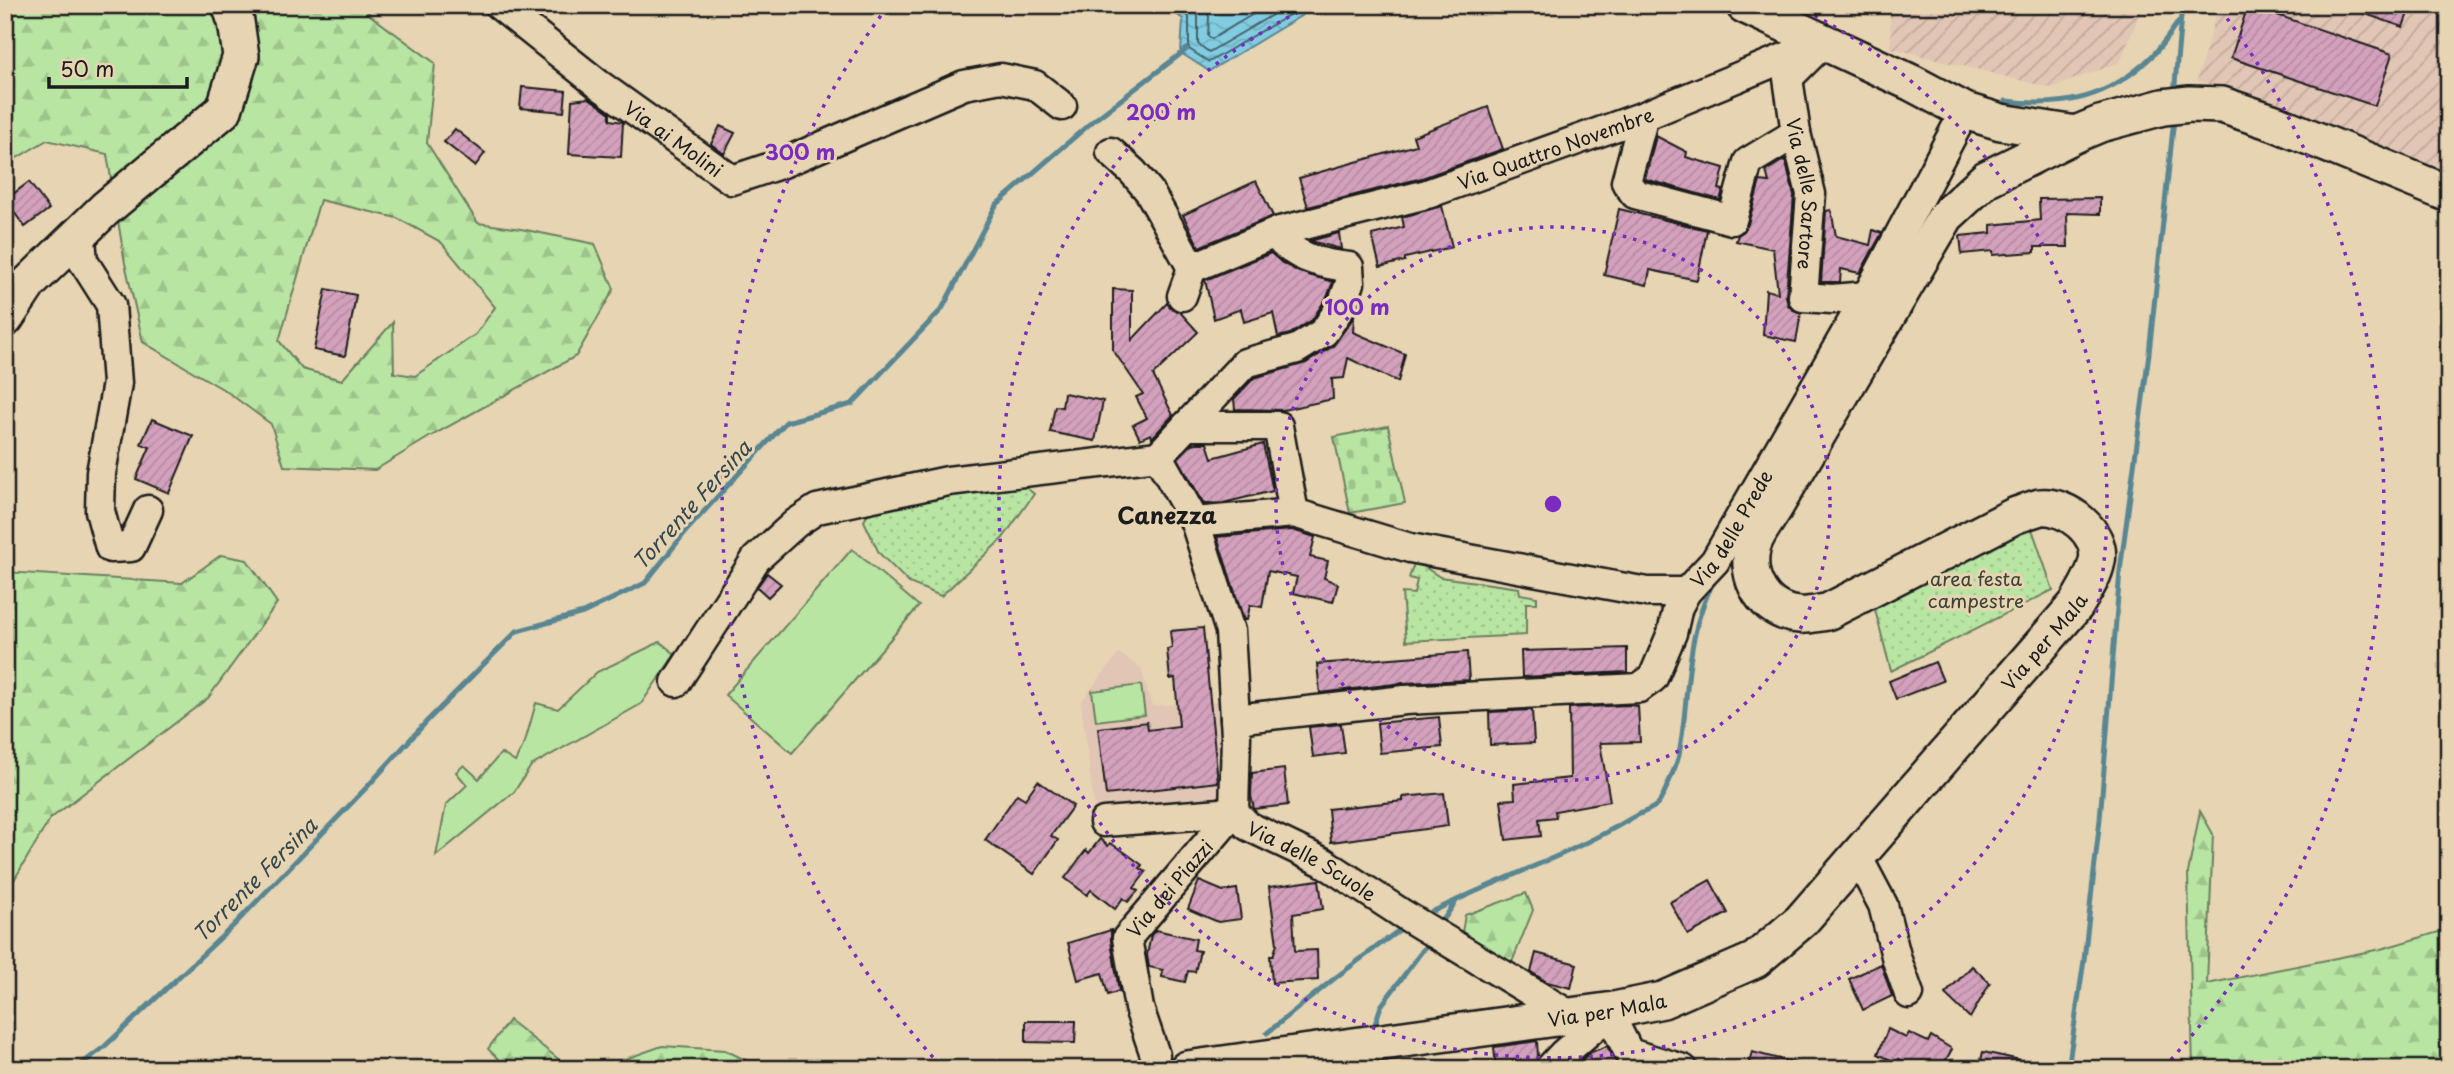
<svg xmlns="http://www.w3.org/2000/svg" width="2454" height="1074" font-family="'Playpen Sans',sans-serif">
<defs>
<pattern id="industrial-furrows" width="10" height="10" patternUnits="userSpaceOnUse" patternTransform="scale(1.75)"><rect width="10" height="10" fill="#e1c5b5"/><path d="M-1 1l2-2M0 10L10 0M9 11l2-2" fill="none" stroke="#c0a99b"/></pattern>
<pattern id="forest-firs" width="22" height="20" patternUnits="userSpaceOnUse" patternTransform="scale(1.75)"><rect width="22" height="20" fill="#b9e5a3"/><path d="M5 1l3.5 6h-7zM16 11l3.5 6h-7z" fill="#9ec48c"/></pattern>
<pattern id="cemetery-stones" width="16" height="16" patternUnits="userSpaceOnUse" patternTransform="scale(1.75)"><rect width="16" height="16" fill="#b9e5a3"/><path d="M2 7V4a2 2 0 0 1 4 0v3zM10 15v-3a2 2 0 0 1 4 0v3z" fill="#9ec48c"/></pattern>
<pattern id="park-dots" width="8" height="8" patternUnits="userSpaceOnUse" patternTransform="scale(1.75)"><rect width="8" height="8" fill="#b9e5a3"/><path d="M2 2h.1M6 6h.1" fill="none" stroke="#9ec48c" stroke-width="1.8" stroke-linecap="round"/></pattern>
<pattern id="water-waves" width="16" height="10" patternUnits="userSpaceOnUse" patternTransform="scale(1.75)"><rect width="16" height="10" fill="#81cce1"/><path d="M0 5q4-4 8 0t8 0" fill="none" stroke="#6fafc0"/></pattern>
<pattern id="building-hatch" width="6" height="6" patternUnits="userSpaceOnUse" patternTransform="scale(1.75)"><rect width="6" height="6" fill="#d4a1bd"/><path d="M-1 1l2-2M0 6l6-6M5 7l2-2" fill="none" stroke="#b58aa2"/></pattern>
</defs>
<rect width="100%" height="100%" fill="#e7d4b2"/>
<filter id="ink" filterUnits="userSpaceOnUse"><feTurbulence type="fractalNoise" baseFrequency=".0143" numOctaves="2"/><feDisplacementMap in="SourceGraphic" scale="14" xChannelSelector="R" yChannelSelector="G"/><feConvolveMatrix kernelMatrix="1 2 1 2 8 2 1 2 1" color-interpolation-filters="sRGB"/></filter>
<g filter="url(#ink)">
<polygon fill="#e1c5b5" points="1119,653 1141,668 1152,706 1226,701 1229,802 1095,814 1081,702"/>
<g fill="url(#industrial-furrows)">
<polygon points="1890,5 2143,5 2120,62 2051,88 1891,48"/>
<polygon points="2219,5 2449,5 2449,174 2197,80"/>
</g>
<g fill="#b9e5a3" stroke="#6a8060" stroke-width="2">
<polygon points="852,549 919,606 792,753 725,695"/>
<polygon points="660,642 675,654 641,704 531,766 514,792 436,856 446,805 467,785 456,772 464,765 479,779 501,753 515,762 525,742 536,703 558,709 597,672"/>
<polygon points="1141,685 1145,715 1096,721 1092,691"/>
</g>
<g fill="url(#forest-firs)" stroke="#6a8060" stroke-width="2" fill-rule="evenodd">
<path d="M5,5H364L370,15L435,63L427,143L478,223L521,229L595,244L614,289L576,356L431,436L375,470L284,466L271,424L226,391L143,342L125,263L107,154L47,140L5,165ZM320,200L397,218L441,242L495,307L476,334L415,376L394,373L393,322L342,380L302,369L279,341Z"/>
<polygon points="221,555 247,560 277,603 208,698 50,819 14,880 5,886 5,572 182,583"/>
<polygon points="2200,811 2213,834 2207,984 2381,949 2449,929 2449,1069 2193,1069 2188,873"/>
<polygon points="1526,893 1533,910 1510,967 1461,938 1465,915"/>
<polygon points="509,1020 571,1069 509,1069 488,1049"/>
<polygon points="662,1046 725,1050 764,1069 597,1069"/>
</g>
<polygon fill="url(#cemetery-stones)" stroke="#6a8060" stroke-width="2" points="1388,426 1405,503 1350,513 1334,437"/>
<g fill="url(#park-dots)" stroke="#6a8060" stroke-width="2">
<polygon points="1018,481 1034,494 1003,538 941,596 909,583 879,553 864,521 872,506"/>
<polygon points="2031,526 2053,590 1891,671 1874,606"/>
<polygon points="1415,561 1440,577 1519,588 1520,594 1537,597 1537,603 1526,603 1526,635 1406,641 1402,593 1414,594 1417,580 1409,578"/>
</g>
<polygon fill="url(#water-waves)" stroke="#598692" stroke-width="2" points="1164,5 1319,5 1209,71 1181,53 1183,19"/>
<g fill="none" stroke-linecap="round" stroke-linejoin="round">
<g stroke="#44626b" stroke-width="2">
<polyline points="1176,5 1189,17 1189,49 1209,62 1306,5"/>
<polyline points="1191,5 1198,16 1198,44 1209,52 1289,5"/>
<polyline points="1205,5 1209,17 1208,36 1212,39 1268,5"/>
</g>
<g stroke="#598692" stroke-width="5">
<polyline points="2174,95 2182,5"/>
<path d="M2006,101C2065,108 2109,98 2152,56C2162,46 2170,33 2179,21"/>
<path d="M1424,916C1491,881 1565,858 1630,819C1638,814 1652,810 1658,804C1662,800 1678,761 1679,755C1690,695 1684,635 1715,579"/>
<polyline points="1440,925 1456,901"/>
<polyline points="1374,1027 1381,1006 1431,939"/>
<polyline points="1267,1033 1335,978 1406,925"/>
<polyline points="75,1069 104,1047 233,926 367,787 428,720 517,631 583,613 645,583 687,530 786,422 852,404 942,309 996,205 1093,121 1187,49"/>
<polyline points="2068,1069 2084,960 2100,819 2120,571 2149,353 2174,119"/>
</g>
</g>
<g fill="url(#building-hatch)" stroke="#1c1c1c" stroke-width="2">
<polygon points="2248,5 2392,54 2375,106 2231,58"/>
<polygon points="2348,5 2411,5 2403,27 2348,8"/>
<polygon points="522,87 566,91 564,112 520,108"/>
<polygon points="589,98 610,113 610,120 623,122 621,157 569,154 572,100"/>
<polygon points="1488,107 1503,149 1422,178 1308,207 1299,178 1416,145 1413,136"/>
<polygon points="720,126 735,133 724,154 711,144"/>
<polygon points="455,129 485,153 475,166 444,142"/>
<polygon points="1656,136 1687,152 1686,157 1724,168 1719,189 1723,190 1720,200 1645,179"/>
<polygon points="1785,159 1794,195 1786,296 1788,305 1793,310 1801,313 1796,342 1763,335 1766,290 1778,293 1773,249 1736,241 1738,235 1744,231 1748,224 1760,181 1769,182 1766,171"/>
<polygon points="1256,181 1273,216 1199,247 1183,215"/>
<polygon points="29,182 49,209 25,227 5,200"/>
<polygon points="2100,198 2100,214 2067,213 2068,247 2035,247 2035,252 1993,255 1993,251 1962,254 1960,236 1991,233 1991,225 2040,220 2039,199"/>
<polygon points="1442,206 1452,247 1405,258 1405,261 1380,267 1372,235 1404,227 1402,217"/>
<polygon points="1619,209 1707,230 1697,280 1650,270 1647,285 1604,275"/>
<polygon points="1831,210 1836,236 1870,245 1873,230 1882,233 1860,273 1841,269 1840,282 1821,282 1826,211"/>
<polygon points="1339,233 1341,249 1310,241"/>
<polygon points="1271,253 1282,263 1299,272 1333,282 1327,297 1312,320 1290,334 1278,337 1273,313 1244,322 1241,309 1214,319 1205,280"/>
<polygon points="326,289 356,295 345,356 314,350"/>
<polygon points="1113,289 1132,290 1132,340 1167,303 1170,307 1180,312 1198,332 1153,375 1173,415 1152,438 1151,434 1140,439 1133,425 1147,418 1136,397 1143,394 1113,350"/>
<polygon points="1354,317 1353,332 1405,354 1398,382 1348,358 1344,378 1332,379 1333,399 1283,410 1235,409 1234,399 1254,378 1306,363 1333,346"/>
<polygon points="1064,393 1103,401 1095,441 1050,432 1055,406 1062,407"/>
<polygon points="152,419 193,436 169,493 136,479 150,447 141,444"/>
<polygon points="1197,443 1207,443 1212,458 1263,444 1273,491 1223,503 1204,504 1178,458 1192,444"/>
<polygon points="1292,530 1315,537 1310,557 1328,561 1324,578 1338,584 1333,602 1293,593 1297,577 1268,571 1262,607 1250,605 1247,620 1244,620 1217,537"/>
<polygon points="767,573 781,584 768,597 757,587"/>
<polygon points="1203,628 1218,782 1106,795 1098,728 1147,722 1148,730 1179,726 1175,678 1170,679 1167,649 1172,648 1170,631"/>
<polygon points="1627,648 1627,672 1522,677 1521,651"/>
<polygon points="1467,652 1469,680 1403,683 1320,693 1317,664"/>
<polygon points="1935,662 1943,681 1896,699 1889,681"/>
<polygon points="1628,705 1638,706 1640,742 1600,743 1610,801 1555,811 1556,817 1539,819 1541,836 1506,840 1501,800 1515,799 1514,784 1570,778 1569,708"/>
<polygon points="1532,710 1534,743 1490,745 1489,712"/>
<polygon points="1439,717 1442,747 1380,753 1377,723"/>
<polygon points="1341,724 1345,753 1313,757 1309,727"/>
<polygon points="1284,769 1288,805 1254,809 1251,796 1252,773"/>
<polygon points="1038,781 1073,806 1051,836 1058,840 1034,874 985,840 1017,794 1025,799"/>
<polygon points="1444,793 1448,826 1331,842 1328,809 1403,801 1403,797"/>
<polygon points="1100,839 1108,846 1110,843 1123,851 1142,865 1140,868 1146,872 1134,888 1138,891 1128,902 1123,898 1115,909 1091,890 1087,895 1065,878 1086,850 1089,853"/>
<polygon points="1319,880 1323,909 1293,914 1295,951 1317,950 1318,980 1272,983 1270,956 1273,956 1277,944 1269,887"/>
<polygon points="1710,880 1728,913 1688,935 1670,902"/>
<polygon points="1199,881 1223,891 1237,889 1241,919 1218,922 1188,909"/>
<polygon points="1111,930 1111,941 1119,991 1108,995 1102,973 1078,980 1068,943"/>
<polygon points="1156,930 1196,939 1194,950 1200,951 1195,972 1188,971 1185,982 1162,977 1163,970 1149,967 1147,955 1151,935"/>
<polygon points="1536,953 1577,964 1571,988 1547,982 1531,972"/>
<polygon points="1881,964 1892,996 1863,1010 1849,979"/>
<polygon points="1972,966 1990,983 1970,1018 1945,994"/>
<polygon points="1026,1021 1076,1021 1075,1043 1026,1042"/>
<polygon points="1888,1029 1906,1038 1909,1033 1928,1042 1931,1036 1952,1049 1941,1069 1915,1069 1899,1059 1897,1063 1878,1054"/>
<polygon points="1537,1041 1538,1056 1533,1069 1496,1069 1494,1047"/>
<polygon points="1607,1046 1620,1069 1572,1069 1591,1052"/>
<polygon points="1752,1052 1799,1064 1798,1069 1747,1069"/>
<polygon points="1983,1052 2030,1062 2030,1069 1979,1069"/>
</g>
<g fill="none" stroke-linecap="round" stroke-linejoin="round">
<defs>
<g id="minor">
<path id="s1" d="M499,5L598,84L732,180L783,163L964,85L1001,78L1035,85L1062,106"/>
<path id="s2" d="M1814,52L1788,78L1796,133L1811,194L1803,297L1832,299L1867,296"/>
<polyline points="1644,116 1626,182 1635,194 1732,220 1748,162 1796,133"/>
<polyline points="1111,152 1133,172 1149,191 1192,268"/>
<polyline points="94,222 81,239 83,261 111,305 117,383 101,473 100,511 110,548 131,547 148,510"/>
<path id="s3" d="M1182,296L1192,268L1280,231L1427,194L1644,116L1823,42"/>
<polyline points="1186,426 1278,426 1294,513"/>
<path id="s4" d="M1158,456L1195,522L1230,631L1236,736L1234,812L1248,826L1323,862L1401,913L1573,1017"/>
<path d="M1158,456L1245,363L1297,349L1324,332L1342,305L1350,283L1349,267C1323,264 1304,260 1283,243L1280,231"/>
<path id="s5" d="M1195,522L1294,513L1410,548L1647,592H1686L1715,561L1867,296L1965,111"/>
<polyline points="676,682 756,559 796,523 817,509 948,481 1158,456"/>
<polyline points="1235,719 1405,700 1639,688 1653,678 1672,633 1678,607 1686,592"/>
<polyline points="1104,822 1234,812"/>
<polyline points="1858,858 1883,905 1897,960 1909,994"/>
<polyline points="1614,1010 1617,1029 1629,1053 1683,1069"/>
<path id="s6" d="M1155,1055L1139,1008L1127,938L1234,812"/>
<polyline points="1549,1069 1563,1054 1614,1010"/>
</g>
<g id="major">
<polyline points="1744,5 1912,83 1965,111 2001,122 2076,134"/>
<polyline points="5,319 29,283 105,209 224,110 241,56 236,22 230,5"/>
<path id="s7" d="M1187,1069L1614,1010L1663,1000L1755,960L1801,921L2076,605C2084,591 2094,577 2097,561C2103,533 2066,504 2040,507C2032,509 2023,513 2014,516L1827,612C1818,613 1808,616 1800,615C1764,613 1744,578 1753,545C1757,532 1768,519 1775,507L1946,216L1986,179L2076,134L2100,124L2163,107L2190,104L2222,105L2275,123L2449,194"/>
</g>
</defs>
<use href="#minor" stroke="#1c1c1c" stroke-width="33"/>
<use href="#major" stroke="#1c1c1c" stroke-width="40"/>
<use href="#minor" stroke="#e7d4b2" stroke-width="28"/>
<use href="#major" stroke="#e7d4b2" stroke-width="35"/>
</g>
</g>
<g fill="none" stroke="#7b2cbf" stroke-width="3.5" stroke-dasharray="3.5 7">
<circle cx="1553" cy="504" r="277"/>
<path d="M1796 6A554 554 0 1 1 1310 6"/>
<path d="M940 1065A831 831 0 0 1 885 10M2221 10A831 831 0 0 1 2166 1065"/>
</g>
<g text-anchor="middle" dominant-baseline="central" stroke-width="6" stroke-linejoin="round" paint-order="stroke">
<g font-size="19" fill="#1c1c1c" stroke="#e7d4b2">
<text stroke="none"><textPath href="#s1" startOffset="220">Via ai Molini</textPath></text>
<text stroke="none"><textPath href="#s3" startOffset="413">Via Quattro Novembre</textPath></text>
<text stroke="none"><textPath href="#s2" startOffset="154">Via delle Sartore</textPath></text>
<text stroke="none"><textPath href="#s5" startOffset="579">Via delle Prede</textPath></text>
<text stroke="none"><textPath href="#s7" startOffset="1012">Via per Mala</textPath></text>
<text stroke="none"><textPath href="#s4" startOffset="464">Via delle Scuole</textPath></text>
<text stroke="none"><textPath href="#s6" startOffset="186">Via dei Piazzi</textPath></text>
<text stroke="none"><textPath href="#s7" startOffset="424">Via per Mala</textPath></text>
</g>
<g font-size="19" fill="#3b4437" stroke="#e7d4b2">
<text x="1976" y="578">area festa<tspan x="1976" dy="22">campestre</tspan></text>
</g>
<g font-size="21" font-style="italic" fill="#35484d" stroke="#e7d4b2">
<text transform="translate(691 504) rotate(-48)">Torrente Fersina</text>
<text transform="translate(254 879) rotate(-45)">Torrente Fersina</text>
</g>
<g font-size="23" font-weight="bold" fill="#1c1c1c" stroke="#e7d4b2">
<text x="1167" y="514">Canezza</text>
</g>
</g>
<circle cx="1553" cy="504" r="10" fill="#7b2cbf" stroke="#e7d4b2" stroke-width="3.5"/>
<g font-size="21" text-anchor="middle" font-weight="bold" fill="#7b2cbf" stroke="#e7d4b2" stroke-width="6" stroke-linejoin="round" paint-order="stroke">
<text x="1161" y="120">200 m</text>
<text x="800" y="160">300 m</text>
<text x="1357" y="315">100 m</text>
</g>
<rect width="2454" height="1074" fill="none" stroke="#e7d4b2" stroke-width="28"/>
<rect x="14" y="14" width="2426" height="1046" fill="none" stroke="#1c1c1c" stroke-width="2.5" filter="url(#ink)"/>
<path d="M49 77v10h138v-10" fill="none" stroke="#1c1c1c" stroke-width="3.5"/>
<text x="60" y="77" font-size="21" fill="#1c1c1c" stroke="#e7d4b2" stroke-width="5" paint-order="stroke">50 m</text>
</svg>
